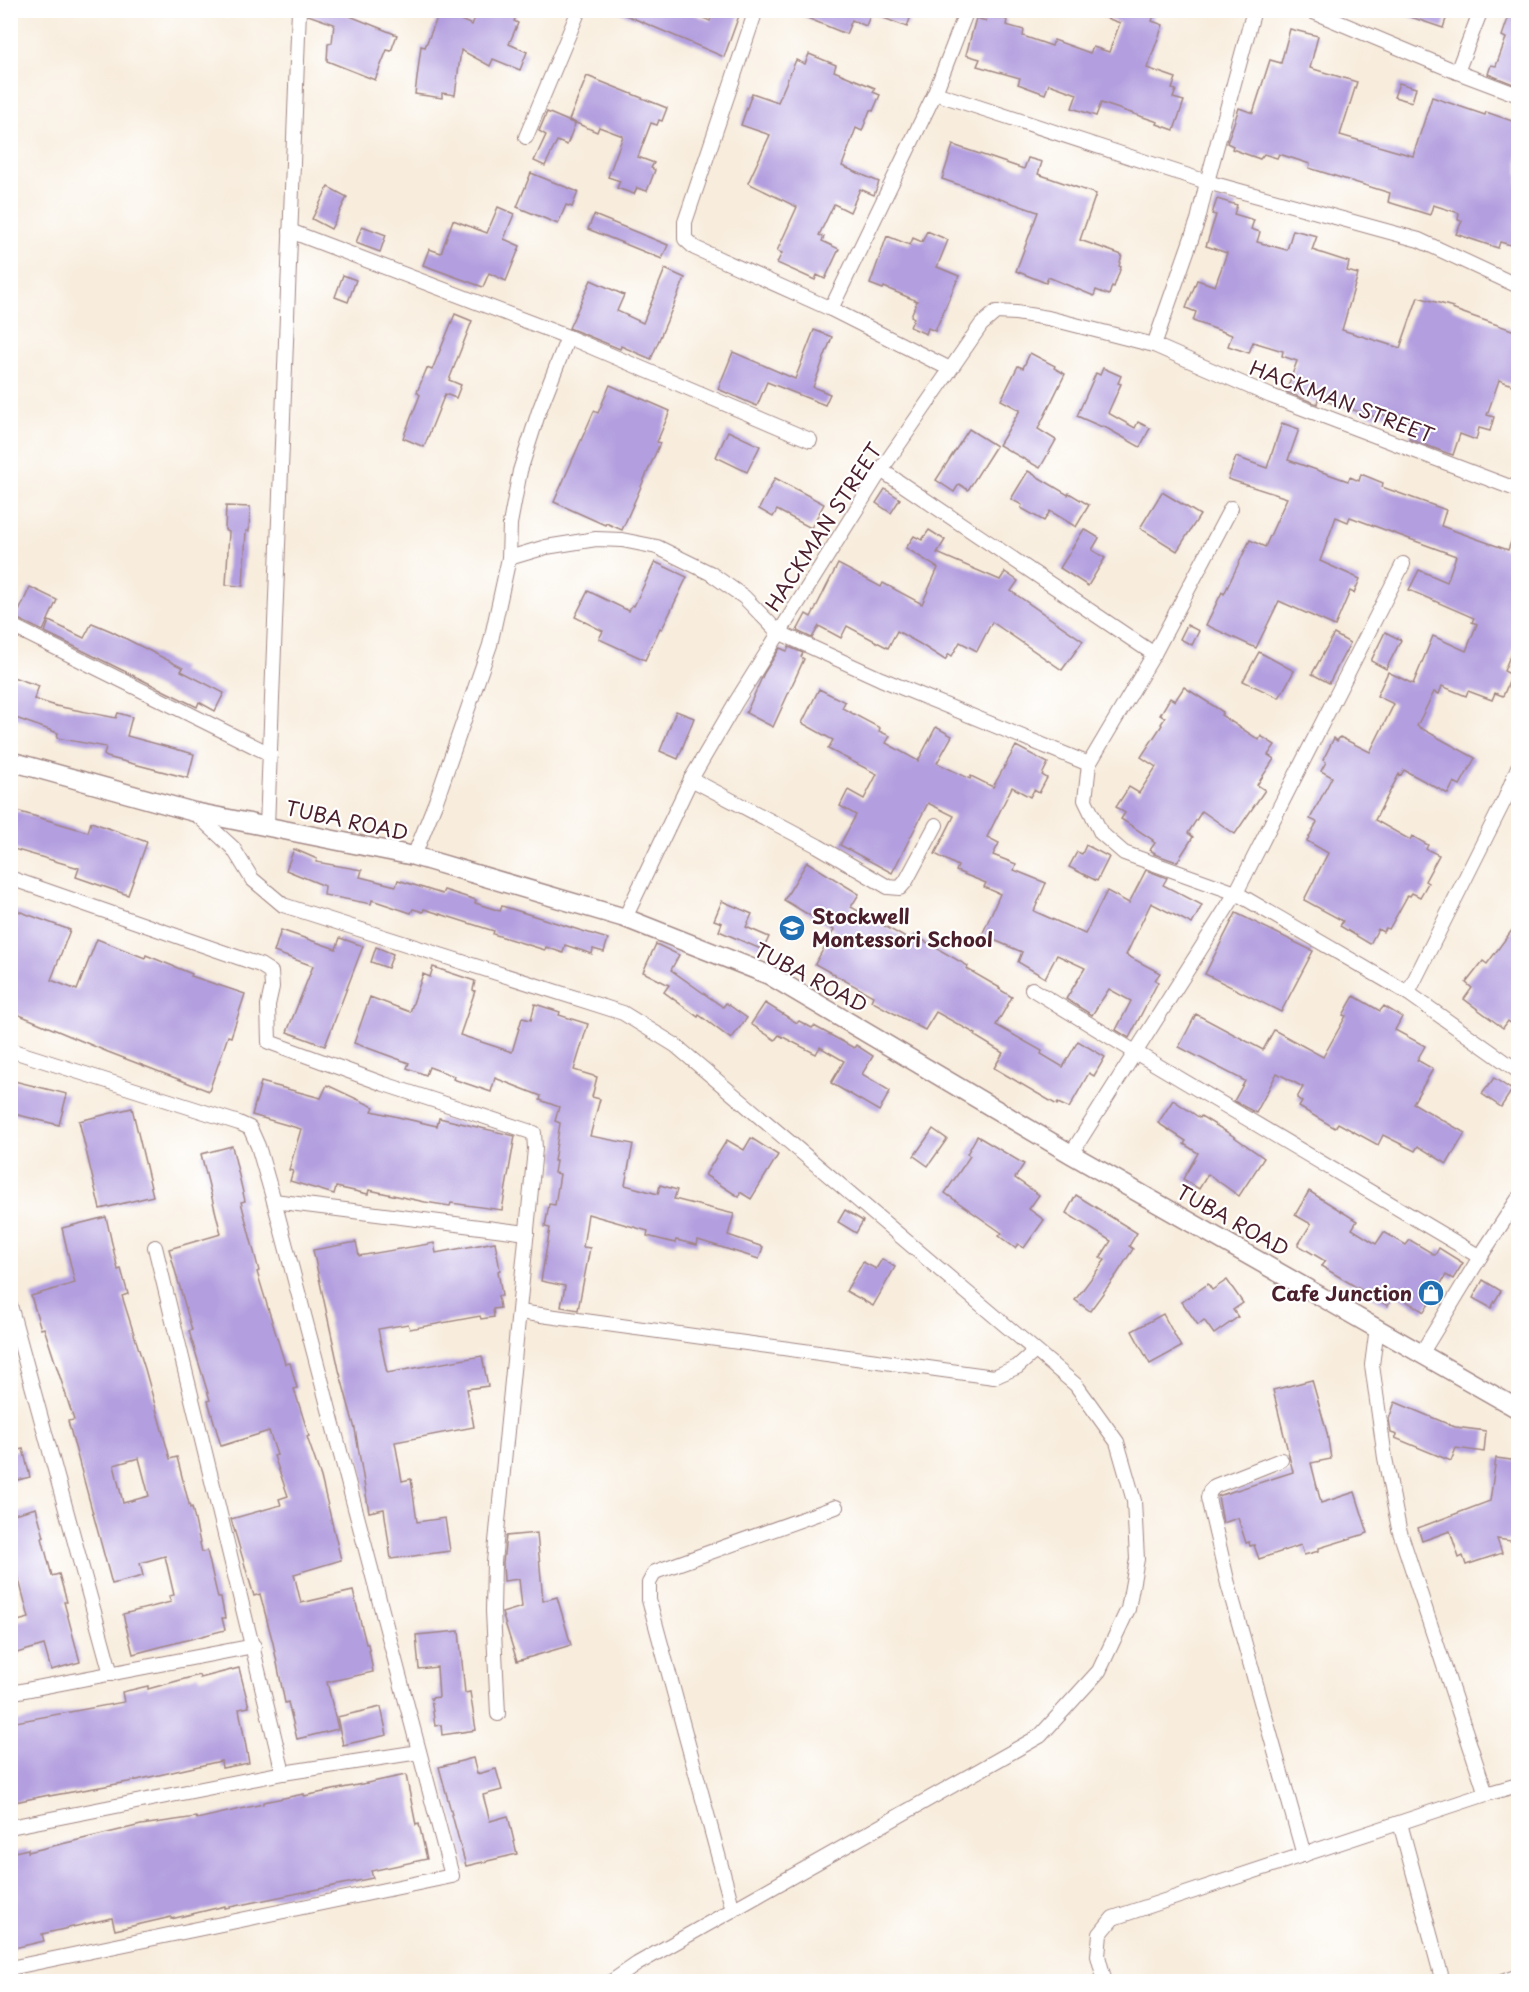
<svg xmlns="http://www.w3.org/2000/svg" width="1529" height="1992" font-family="'Playpen Sans',sans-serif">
<rect width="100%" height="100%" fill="#fff"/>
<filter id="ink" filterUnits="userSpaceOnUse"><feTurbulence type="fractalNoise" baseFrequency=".0167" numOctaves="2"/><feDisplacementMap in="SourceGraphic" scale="12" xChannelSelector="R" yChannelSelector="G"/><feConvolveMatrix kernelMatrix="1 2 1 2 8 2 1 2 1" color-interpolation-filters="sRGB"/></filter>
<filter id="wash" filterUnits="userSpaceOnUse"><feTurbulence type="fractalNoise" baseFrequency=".008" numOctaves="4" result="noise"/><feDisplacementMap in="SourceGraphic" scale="24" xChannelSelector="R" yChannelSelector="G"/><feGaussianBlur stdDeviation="1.35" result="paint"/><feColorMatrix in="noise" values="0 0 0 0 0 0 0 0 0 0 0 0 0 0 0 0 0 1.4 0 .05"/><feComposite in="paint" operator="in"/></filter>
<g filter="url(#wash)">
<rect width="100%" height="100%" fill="#f8eddd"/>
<g id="blocks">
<g fill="#b39fdf" fill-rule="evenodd">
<polygon points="308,10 335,10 397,35 391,51 387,50 375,80 327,61 328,44 332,43 334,24 308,15"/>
<polygon points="478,10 519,10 514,21 518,23 509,44 527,52 520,70 493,59 490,66 461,50 455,95 442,93 442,98 415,94 421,46 425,47 440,11 472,25"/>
<polygon points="614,10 685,10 710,21 714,10 741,10 724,57"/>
<polygon points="788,10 913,10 907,27 871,13 866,26 852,20 846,34"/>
<polygon points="1090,10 1156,10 1152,21 1163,25 1147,68 1176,78 1172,89 1176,90 1173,98 1184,101 1174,130 1157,124 1158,122 1101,103 1096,116 1072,108 1077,94 1049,84 1045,94 1018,84 1020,78 977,66 980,59 966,55 976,18 986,21 988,15 1007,20 1006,25 1024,30 1023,36 1052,46 1054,40 1090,53 1093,47 1109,52 1120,23 1090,12"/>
<polygon points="1399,10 1449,10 1443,28 1399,13"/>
<polygon points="1511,10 1518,10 1518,86 1488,74 1491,65 1496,66 1506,38 1502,36"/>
<polygon points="1290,29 1318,36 1310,68 1357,82 1340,135 1413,156 1432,97 1485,115 1486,112 1518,123 1518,247 1500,242 1498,248 1456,234 1462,221 1458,220 1459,213 1433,205 1430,215 1388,202 1390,193 1309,168 1310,164 1279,154 1277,158 1264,154 1260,159 1232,149 1233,146 1227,143 1239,108 1253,113 1270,60 1281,63"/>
<polygon points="809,54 836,65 834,71 875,88 873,92 880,95 873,111 870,110 862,131 856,128 842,166 879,182 874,195 860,189 850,212 834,204 819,235 824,237 822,241 839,249 825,279 817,275 815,280 777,263 782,253 777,251 797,207 748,183 770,135 741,125 752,93 778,102 796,60 805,64"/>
<polygon points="587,76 667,108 662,121 659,120 657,125 651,123 638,157 654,163 651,168 655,170 647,191 637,188 634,194 617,188 620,181 608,177 623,136 599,127 597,132 569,120"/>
<polygon points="1399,83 1416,88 1412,102 1394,97"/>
<polygon points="547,112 575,124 567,145 557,141 545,166 534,161 546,135 539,131"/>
<polygon points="953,145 1024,169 1028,158 1042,162 1038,174 1096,194 1080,240 1122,255 1119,266 1121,267 1114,287 1112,286 1109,295 1096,290 1094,296 1048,277 1046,283 1016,271 1038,212 942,179"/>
<polygon points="531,173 578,192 572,207 566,205 558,224 517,207"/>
<polygon points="328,187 347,197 331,229 312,219"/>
<polygon points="1217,199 1237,205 1234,214 1254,220 1251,229 1260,232 1257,242 1287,250 1293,230 1317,236 1312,250 1349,262 1347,271 1358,274 1342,330 1400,348 1418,297 1453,307 1452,309 1466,314 1518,332 1518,387 1499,380 1487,415 1494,417 1490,431 1479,428 1476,440 1460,434 1453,455 1447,453 1409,439 1415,424 1377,413 1376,417 1318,399 1317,404 1286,392 1297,361 1282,356 1283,351 1253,342 1249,353 1228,346 1232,335 1193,321 1196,312 1186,308 1197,280 1215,286 1227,253 1206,246 1216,215 1212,214"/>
<polygon points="498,207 514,214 504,239 520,246 506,281 489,273 483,287 423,265 429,249 441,253 453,220 487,233"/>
<polygon points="594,215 668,245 662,259 588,229"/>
<polygon points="362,226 386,235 380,252 356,243"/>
<polygon points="927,231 948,240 937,267 959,276 935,331 928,328 926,334 910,327 914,318 911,316 917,301 884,287 883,289 870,284 887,236 910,245 913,238 922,242"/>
<polygon points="665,269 685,278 651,359 621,346 620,349 569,328 591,280 624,295 617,311 643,323"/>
<polygon points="343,275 356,280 348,302 335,297"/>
<polygon points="455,314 472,321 449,380 461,385 456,398 445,394 424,447 403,438 420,395 417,392 427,368 432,370"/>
<polygon points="814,330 832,337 813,387 830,394 825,405 767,382 757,406 718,389 733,352 795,379"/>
<polygon points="1030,353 1055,366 1054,368 1065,374 1038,429 1056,440 1040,468 999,445 1020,410 1001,400 1018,366 1023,368"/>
<polygon points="1103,368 1121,376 1118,383 1121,384 1108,413 1135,428 1138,422 1150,428 1140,447 1103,426 1102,427 1077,416 1096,373 1100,375"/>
<polygon points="610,385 670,411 657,442 660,443 622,530 606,523 605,525 554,502 594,411 598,413"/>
<polygon points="1282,423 1299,429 1288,460 1348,481 1350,477 1359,481 1361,474 1383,483 1382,487 1446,510 1441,526 1508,550 1517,526 1518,526 1518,636 1504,671 1512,675 1503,696 1495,693 1492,700 1468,691 1466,696 1442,686 1439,694 1434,692 1417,726 1475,758 1460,785 1454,782 1448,794 1404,770 1401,775 1399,774 1375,820 1410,840 1412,836 1428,845 1426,849 1439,855 1425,881 1428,883 1420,897 1412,893 1410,896 1408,895 1389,929 1386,928 1383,932 1378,929 1370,944 1340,926 1343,921 1304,900 1328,853 1307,841 1317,822 1310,819 1332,777 1321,771 1326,762 1323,760 1334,738 1337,741 1340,737 1370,752 1394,704 1377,696 1388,672 1413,684 1433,636 1466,651 1477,624 1472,622 1474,618 1409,590 1419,570 1447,582 1456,556 1350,517 1348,522 1336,517 1320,561 1360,579 1354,593 1350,591 1335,626 1279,601 1256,648 1206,625 1222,592 1224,594 1250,540 1265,547 1287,498 1228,479 1236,457 1267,468"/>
<polygon points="969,429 996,446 968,490 959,484 954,492 936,480"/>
<polygon points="728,431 760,446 747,472 716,457"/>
<polygon points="1028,471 1068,495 1069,493 1089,505 1076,527 1050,511 1044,521 1021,508 1022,505 1011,499"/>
<polygon points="775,478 824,504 811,528 777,510 773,517 759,509"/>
<polygon points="885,489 900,499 891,513 876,503"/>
<polygon points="1162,492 1200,515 1177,551 1140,528"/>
<polygon points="226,506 250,507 249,531 246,531 243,586 226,585 229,532 225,530"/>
<polygon points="1084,529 1099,538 1092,550 1105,558 1088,586 1060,568"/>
<polygon points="929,530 945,540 937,553 1000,580 1005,572 1018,581 1011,591 1083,641 1062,670 992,622 977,651 960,642 952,656 949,654 945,660 920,644 897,631 888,648 847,626 841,638 819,626 812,638 797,631 806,614 811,617 838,564 881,587 883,583 922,604 938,568 906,548 914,536 922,540"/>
<polygon points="655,562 687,577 662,629 660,628 645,660 599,639 603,631 575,617 588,591 629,611 632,605 634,606"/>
<polygon points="30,587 57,600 43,631 16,618"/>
<polygon points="49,621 84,638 92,623 111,631 183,668 181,671 224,693 215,711 199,702 197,707 45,632"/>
<polygon points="1187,625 1199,631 1192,645 1180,639"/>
<polygon points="1385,632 1401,640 1386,669 1371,661"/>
<polygon points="1334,634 1350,643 1329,683 1312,674"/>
<polygon points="789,647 803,653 801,657 804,659 773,727 746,713 764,673 780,648 787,651"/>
<polygon points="1259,652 1294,671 1279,698 1243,681"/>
<polygon points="10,676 39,686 34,699 56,706 116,718 118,713 132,717 127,736 194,754 188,778 107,757 104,755 106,747 57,738 58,733 10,716"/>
<polygon points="1184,687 1223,712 1221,715 1259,740 1261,736 1275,745 1268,755 1274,759 1257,785 1265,790 1235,834 1202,811 1188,833 1193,837 1177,862 1154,854 1155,853 1150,850 1155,843 1152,841 1153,840 1121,819 1125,813 1116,807 1129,787 1139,793 1156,767 1141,757 1162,725 1161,724 1165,718 1160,715 1170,698 1175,701"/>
<polygon points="819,689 845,702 842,708 880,728 879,731 890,736 886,743 918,761 936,727 952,736 937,763 970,779 971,776 993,787 1016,746 1048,763 1042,775 1047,778 1039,793 1034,790 1030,797 1012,787 987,837 999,843 993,855 1016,864 1014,870 1046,883 1034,911 1085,934 1107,891 1129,903 1146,870 1167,878 1163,885 1202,905 1192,924 1151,903 1126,955 1160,973 1155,980 1158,982 1129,1038 1116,1030 1131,1001 1109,989 1092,1015 1066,999 1085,968 1057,955 1045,978 1018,962 1022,952 982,935 1000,894 984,887 986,883 956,871 958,866 935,854 954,816 928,803 892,873 840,845 856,815 840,806 848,790 864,799 877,774 828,749 833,740 802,723"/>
<polygon points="676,711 694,718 678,759 660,751"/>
<polygon points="10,809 88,832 91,822 147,842 128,895 76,877 79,868 10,848"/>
<polygon points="1086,845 1109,857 1097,881 1069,867 1077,852 1082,854"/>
<polygon points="294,849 317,859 316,862 362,870 360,877 396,886 398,880 442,894 444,890 476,900 475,903 500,911 502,906 608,939 604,952 593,949 592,954 565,945 563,953 546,947 545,950 493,934 494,931 424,909 423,912 413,909 411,913 372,900 371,904 324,895 325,886 286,870"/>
<polygon points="807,862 859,894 851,907 911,941 914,935 968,966 967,969 1000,988 999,989 1012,997 996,1025 1042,1051 1041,1054 1063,1067 1078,1041 1105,1057 1094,1076 1089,1073 1069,1108 1058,1103 1057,1105 994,1068 1003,1053 975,1036 976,1034 936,1012 925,1030 871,1001 873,996 815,964 834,930 784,900"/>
<polygon points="722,901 752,914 746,927 769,937 763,950 719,931 722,923 714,920"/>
<polygon points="10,908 70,930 51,980 77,990 97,939 145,958 146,955 192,974 191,976 245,994 231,1037 228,1036 209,1091 108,1052 10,1011"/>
<polygon points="1236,913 1313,951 1281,1012 1205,974"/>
<polygon points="1518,922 1518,1029 1508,1021 1503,1028 1464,999 1472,988 1466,983 1483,961 1487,964"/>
<polygon points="281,930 336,949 340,938 363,946 325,1046 287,1032 313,966 274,952"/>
<polygon points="656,944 679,955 671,970 723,1007 726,1003 747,1018 731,1039 699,1015 698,1017 664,992 669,985 643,972"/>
<polygon points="376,947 393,954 388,968 371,962"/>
<polygon points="433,967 475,981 473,990 475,991 460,1035 512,1052 522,1018 531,1020 535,1004 560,1012 559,1015 588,1024 574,1070 597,1077 592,1097 600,1099 590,1136 633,1144 625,1185 658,1194 660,1185 677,1190 674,1199 734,1214 728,1235 763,1247 759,1259 698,1240 697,1245 676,1240 675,1243 647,1236 648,1231 588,1214 583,1247 590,1248 578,1310 561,1307 565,1286 541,1281 550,1228 545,1227 549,1204 555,1205 560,1174 554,1173 556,1161 554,1161 560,1123 555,1121 559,1107 540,1100 541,1096 495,1078 491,1092 453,1079 454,1076 429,1067 426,1075 407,1068 409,1063 354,1043 370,997 410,1012 423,974 430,977"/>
<polygon points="1354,996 1380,1011 1384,1006 1402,1017 1395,1030 1425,1046 1417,1060 1433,1069 1413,1103 1465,1133 1447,1164 1418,1146 1415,1151 1383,1135 1378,1145 1338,1123 1335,1128 1299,1107 1302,1102 1297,1098 1303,1087 1277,1073 1256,1113 1234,1101 1245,1081 1179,1047 1196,1014 1263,1050 1274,1030 1323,1057 1346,1016 1343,1015"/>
<polygon points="765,1003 797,1023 799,1021 812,1028 814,1026 854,1048 856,1045 873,1056 862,1074 890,1091 879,1111 831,1083 844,1061 820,1047 816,1054 779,1035 775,1040 751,1024"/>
<polygon points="1494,1078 1512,1090 1501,1107 1482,1094"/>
<polygon points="10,1080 67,1094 59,1125 10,1113"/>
<polygon points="261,1082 321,1098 327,1085 374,1107 372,1111 437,1126 439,1118 515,1136 502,1210 451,1203 450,1206 425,1202 369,1190 368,1194 336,1187 334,1194 290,1181 293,1171 289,1170 301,1129 252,1115"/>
<polygon points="1173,1100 1200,1118 1201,1116 1230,1134 1264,1158 1239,1196 1208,1174 1199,1189 1183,1179 1198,1153 1184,1144 1186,1141 1158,1123"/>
<polygon points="132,1108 153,1196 100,1209 79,1121"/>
<polygon points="933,1129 947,1139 928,1166 914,1156"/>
<polygon points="977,1136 1024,1164 1015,1178 1039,1195 1029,1209 1044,1220 1024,1248 1018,1244 1015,1248 999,1236 1002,1233 945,1193 970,1156 967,1154"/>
<polygon points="751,1138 778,1155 751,1199 740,1192 739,1197 705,1175 727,1140 744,1150"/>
<polygon points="232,1146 245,1201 241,1202 259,1271 257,1272 285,1364 290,1363 297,1388 294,1389 309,1436 307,1437 321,1477 341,1560 294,1574 301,1603 353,1591 366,1644 368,1644 373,1672 327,1682 338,1729 297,1739 288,1702 285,1703 273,1643 260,1594 254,1596 231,1519 281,1505 279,1499 288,1496 274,1456 277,1455 269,1431 221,1446 208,1401 210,1400 189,1331 192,1330 169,1249 221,1234 201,1154"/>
<polygon points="1309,1191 1357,1221 1352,1229 1376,1244 1384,1232 1406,1245 1410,1240 1435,1255 1439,1248 1463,1263 1453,1279 1446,1275 1424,1312 1395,1294 1388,1306 1321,1266 1325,1261 1298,1245 1311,1224 1295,1215"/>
<polygon points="1076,1195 1137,1233 1129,1246 1133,1249 1117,1274 1090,1311 1075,1300 1105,1260 1100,1258 1111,1241 1066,1213"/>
<polygon points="845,1210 863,1221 856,1233 838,1222"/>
<path d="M106,1217L118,1270L121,1269L128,1294L122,1296L145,1369L170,1459L177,1457L190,1508L192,1507L202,1552L207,1551L218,1598H221L225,1618H222L225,1630L133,1654L123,1614L171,1602L169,1596L174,1595L165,1556L140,1563L143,1576L112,1584L68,1421L74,1420L44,1328L41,1329L31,1296L75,1283L62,1228ZM139,1458L149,1496L123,1503L114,1465Z"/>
<polygon points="356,1242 359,1256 434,1243 436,1253 495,1242 500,1270 498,1271 502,1296 498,1296 500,1308 493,1309 494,1317 481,1319 480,1316 410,1329 408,1324 378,1329 387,1373 482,1356 488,1386 467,1389 474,1427 395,1442 402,1481 411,1479 417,1522 445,1518 450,1551 391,1559 384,1509 369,1512 355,1429 339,1370 313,1250"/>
<polygon points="882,1259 895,1267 873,1306 846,1291 863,1262 876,1269"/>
<polygon points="1227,1280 1243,1303 1233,1310 1238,1317 1214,1334 1204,1320 1198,1325 1182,1302 1208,1284 1212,1290"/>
<polygon points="1483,1280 1501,1291 1491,1308 1473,1298"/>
<polygon points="1163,1314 1181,1347 1150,1364 1132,1331"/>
<polygon points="1312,1380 1327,1433 1331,1459 1311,1463 1321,1503 1355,1492 1368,1533 1319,1548 1319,1551 1304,1555 1301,1545 1259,1559 1254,1545 1250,1546 1249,1542 1246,1543 1238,1518 1223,1523 1218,1496 1293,1472 1273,1390"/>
<polygon points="1395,1402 1455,1427 1486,1431 1484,1452 1456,1448 1451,1461 1395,1438 1397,1435 1391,1433 1389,1419"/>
<polygon points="23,1449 30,1477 10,1482 10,1452"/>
<polygon points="1496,1458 1518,1461 1518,1542 1497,1539 1502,1553 1466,1565 1463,1556 1459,1558 1450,1531 1422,1541 1418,1528 1490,1501"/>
<polygon points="36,1508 44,1537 42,1538 52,1576 59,1574 67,1602 64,1602 80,1662 51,1670 44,1645 10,1655 10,1623 29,1618 18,1576 16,1577 10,1559 10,1515"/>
<polygon points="537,1533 543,1601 557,1597 571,1645 517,1661 502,1613 522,1607 519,1579 504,1581 503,1563 506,1536"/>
<polygon points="459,1631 465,1693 470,1692 476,1730 442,1735 441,1725 435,1726 431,1698 439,1697 437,1667 419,1669 416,1635"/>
<polygon points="239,1668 249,1707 239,1709 249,1763 222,1768 221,1761 128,1782 49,1796 49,1795 10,1803 10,1723 124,1702 122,1692 148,1686 148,1689 199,1675 200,1678"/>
<polygon points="381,1707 387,1735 343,1745 337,1717"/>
<polygon points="473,1758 477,1774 496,1769 502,1790 483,1795 490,1821 508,1816 517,1854 466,1866 439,1767"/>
<polygon points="406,1775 416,1825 419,1824 427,1859 371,1871 373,1878 225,1908 225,1906 171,1919 171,1917 115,1930 112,1918 42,1934 44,1941 10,1949 10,1853 28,1849 28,1852 141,1825 196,1817 197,1819 263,1804 263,1802 304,1794 304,1796"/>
</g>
</g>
</g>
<g filter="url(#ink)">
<use href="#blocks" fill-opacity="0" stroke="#a18684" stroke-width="1.5"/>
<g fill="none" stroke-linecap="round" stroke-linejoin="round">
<defs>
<g id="minor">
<polyline points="756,10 685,222 685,239 695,248 831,309 950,369"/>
<polyline points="1309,10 1457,72 1518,95"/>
<polyline points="1457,72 1481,10"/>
<polyline points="935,93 1207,182 1419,240 1518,286"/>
<polyline points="526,137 579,10"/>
<polyline points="290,231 568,337 810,440"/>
<polyline points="831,309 935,93 967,10"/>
<polyline points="1154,345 1198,220 1207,182 1254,10"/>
<polyline points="881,470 1154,654"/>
<polyline points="1231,508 1154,654 1089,764 1085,800 1101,833 1124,853 1236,893 1408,993 1518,1071"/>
<polyline points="509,558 546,547 596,539 622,540 657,547 710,573 744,597 778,632 881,679 1089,764"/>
<polyline points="10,625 270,754"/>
<polyline points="691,779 818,846 888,887 900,888 906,881 936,825"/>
<polyline points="194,812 233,848 252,879 283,905 623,1013 675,1045 1076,1385 1117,1442 1134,1501 1137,1559 1128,1609 1099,1671 1040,1736 637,1964 611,1982"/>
<polyline points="267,826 299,10"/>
<polyline points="414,856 436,801 490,645 509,558 510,524 520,471 539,411 568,337"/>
<polyline points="10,878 260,965 271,972 272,987 268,1005 269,1042 384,1084 534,1133 535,1149 494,1562 493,1611 498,1714"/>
<polyline points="625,918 691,779 736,702 881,470 981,325 996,312 1016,313 1048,318 1154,345 1271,396 1518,490"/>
<polyline points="1032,989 1135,1052 1480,1257"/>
<polyline points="1408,993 1505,799 1518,767"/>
<polyline points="10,1050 239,1123 250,1128 258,1146 274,1201 452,1876 10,1968"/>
<polyline points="1071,1154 1236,893 1403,564"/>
<polyline points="274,1201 527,1233"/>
<polyline points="155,1247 283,1773"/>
<polyline points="10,1305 111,1674"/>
<polyline points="519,1312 994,1377 1017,1367 1035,1351"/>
<polyline points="1377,1327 1372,1365 1385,1458 1399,1529 1486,1794"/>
<polyline points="1421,1354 1480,1257 1518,1199"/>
<polyline points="1281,1460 1215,1486 1210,1491 1208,1498 1228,1584 1304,1855"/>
<polyline points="10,1693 254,1646"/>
<polyline points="1400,1823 1443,1982"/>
<polyline points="10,1827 283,1773 419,1752"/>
<polyline points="733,1910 649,1600 649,1583 655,1572 836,1507"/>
<polyline points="1105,1982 1098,1956 1100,1934 1113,1918 1486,1794 1518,1785"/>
<polyline points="1502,1982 1518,1976"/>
</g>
<polyline id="tertiary" points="10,761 194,812 414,856 625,918 769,975 1071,1154 1518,1409"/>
</defs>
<use href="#minor" stroke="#a18684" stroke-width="16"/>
<use href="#tertiary" stroke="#a18684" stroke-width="21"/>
<use href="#minor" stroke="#fff" stroke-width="14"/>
<use href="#tertiary" stroke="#fff" stroke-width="18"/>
</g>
</g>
<defs>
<symbol id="school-disc" viewBox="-11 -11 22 22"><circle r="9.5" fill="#1f6fb2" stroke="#fff"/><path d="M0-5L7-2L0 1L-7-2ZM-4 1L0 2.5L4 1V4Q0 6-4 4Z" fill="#fff"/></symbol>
<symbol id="shop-disc" viewBox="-11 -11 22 22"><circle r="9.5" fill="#1f6fb2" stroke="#fff"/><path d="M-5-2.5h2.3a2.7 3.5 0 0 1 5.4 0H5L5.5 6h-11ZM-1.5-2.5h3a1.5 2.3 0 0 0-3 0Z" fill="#fff"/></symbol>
</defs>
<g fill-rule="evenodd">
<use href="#school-disc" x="777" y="913" width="30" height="30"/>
<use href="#shop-disc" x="1416" y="1278" width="30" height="30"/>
</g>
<g text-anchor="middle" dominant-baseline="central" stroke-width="4.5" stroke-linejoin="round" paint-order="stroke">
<g font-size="20" fill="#4a1f2b" stroke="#fff">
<text transform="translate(1342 401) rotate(21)">HACKMAN STREET</text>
<text transform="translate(823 527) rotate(-57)">HACKMAN STREET</text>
<text transform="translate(347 820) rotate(12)">TUBA ROAD</text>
<text transform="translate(811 977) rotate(28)">TUBA ROAD</text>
<text transform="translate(1233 1220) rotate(29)">TUBA ROAD</text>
</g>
<g font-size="20" font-weight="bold" fill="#4a1f2b" stroke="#fff" text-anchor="start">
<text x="812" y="916">Stockwell<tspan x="812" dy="23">Montessori School</tspan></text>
<text x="1412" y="1293" text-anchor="end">Cafe Junction</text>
</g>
</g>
<rect width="1529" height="1992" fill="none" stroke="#fff" stroke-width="36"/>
</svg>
